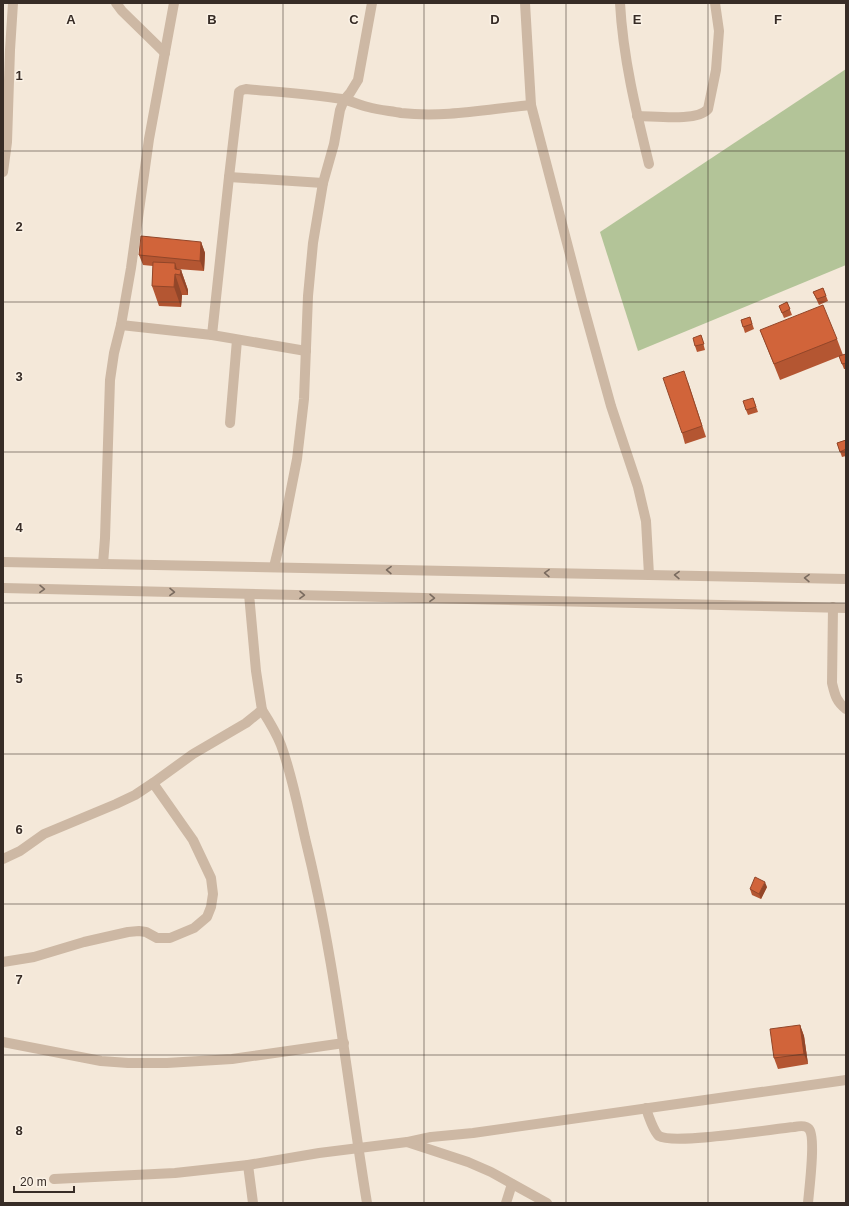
<svg xmlns="http://www.w3.org/2000/svg" width="849" height="1206" font-family="Arial,sans-serif">
<rect width="100%" height="100%" fill="#f4e8d9"/>
<polygon fill="#b3c498" points="846,69 846,265 638,351 600,232"/>
<g fill="none" stroke-linecap="round" stroke-linejoin="round">
<g stroke="#cdb8a4" stroke-width="10">
<polyline points="116,3 122,11 165,53"/>
<polyline points="525,3 531,105 585,312 611,406 638,487 646,521 649,575"/>
<path d="M620,3C623,58 636,111 649,164"/>
<path d="M637,116C654,116 697,122 708,109L716,70L719,31L715,3"/>
<polyline points="3,172 7,142 10,50 13,3"/>
<polyline points="229,177 323,183"/>
<path d="M121,325L212,335L229,177L239,92L242,90L246,89C278,92 310,94 342,99C351,101 360,105 368,107C379,110 391,111 401,113C445,118 488,109 531,105"/>
<polyline points="212,335 306,351"/>
<polyline points="230,423 237,340"/>
<polyline points="3,562 846,579"/>
<polyline points="103,564 105,538 110,380 114,353 121,325 131,268 149,139 174,3"/>
<polyline points="274,567 284,525 297,459 304,399 308,296 313,243 323,183 334,144 340,110 344,100 350,93 358,80 372,3"/>
<polyline points="3,588 846,608"/>
<path d="M833,607L832,683C835,695 836,701 846,709"/>
<path d="M262,710C269,721 276,732 281,745C292,775 298,807 305,838C335,958 347,1081 367,1203"/>
<polyline points="3,859 20,851 44,834 116,804 135,795 153,783 193,754 246,723 262,710 256,671 249,594"/>
<polyline points="3,962 34,957 84,942 128,932 139,931 146,932 157,938 170,938 194,928 207,917 211,907 213,894 211,878 193,840 153,783"/>
<polyline points="3,1042 101,1061 128,1063 167,1063 232,1059 344,1043"/>
<path d="M646,1108C648,1115 654,1132 659,1136C674,1145 772,1129 794,1127C799,1126 806,1125 809,1129C816,1137 809,1191 808,1203"/>
<polyline points="408,1142 431,1137 473,1133 846,1080"/>
<polyline points="248,1165 253,1203"/>
<polyline points="54,1179 175,1173 248,1165 319,1153 407,1142 468,1162 491,1172 547,1203"/>
<polyline points="506,1203 512,1184"/>
</g>
</g>
<g fill="#b45632">
<polygon points="201,242 205,253 204,271 177,269 181,270 188,290 188,295 182,295 181,307 159,306 152,286 153,266 143,265 139,255"/>
<polygon points="823,288 828,301 819,305 813,292"/>
<polygon points="787,302 792,315 784,318 779,306"/>
<polygon points="750,317 754,329 745,333 741,320"/>
<polygon points="760,330 837,339 843,355 780,380"/>
<polygon points="701,335 705,350 697,352 695,346"/>
<polygon points="846,354 846,369 844,369 839,356"/>
<polygon points="688,382 706,437 685,444 682,433"/>
<polygon points="753,398 758,412 748,415 746,410"/>
<polygon points="846,440 846,456 842,457 837,443"/>
<polygon points="767,887 761,899 752,895 750,889"/>
<polygon points="800,1025 804,1036 808,1064 778,1069 774,1058"/>
</g>
<g fill="#924629">
<polygon points="201,242 205,253 204,271 200,261"/>
<polygon points="175,263 179,275 175,269"/>
<polygon points="181,270 188,290 188,295 180,275"/>
<polygon points="175,274 182,295 181,307 174,287"/>
<polygon points="765,882 767,887 761,899 759,894"/>
<polygon points="800,1025 804,1036 808,1064 804,1054"/>
</g>
<g fill="#d1643a" stroke="#924629">
<polygon points="141,236 201,242 200,261 139,255"/>
<polygon points="153,262 175,263 175,269 181,270 180,275 175,274 174,287 152,286"/>
<polygon points="823,288 826,296 817,299 813,292"/>
<polygon points="787,302 790,309 782,313 779,306"/>
<polygon points="823,305 837,339 774,364 760,330"/>
<polygon points="750,317 752,324 743,327 741,320"/>
<polygon points="701,335 704,344 695,346 693,338"/>
<polygon points="846,354 846,363 842,364 839,356"/>
<polygon points="684,371 702,426 682,433 663,378"/>
<polygon points="753,398 756,407 746,410 743,401"/>
<polygon points="846,440 846,449 840,452 837,443"/>
<polygon points="755,877 765,882 759,894 750,889"/>
<polygon points="800,1025 804,1054 774,1058 770,1029"/>
</g>
<defs><path id="oneway-chevron" d="M-2-3.5L2.5 0L-2 3.5" fill="none" stroke-width="1.6" stroke-linecap="round" stroke-linejoin="round"/></defs>
<g stroke="#7a6b5f">
<use href="#oneway-chevron" transform="translate(389 570) rotate(-179)"/>
<use href="#oneway-chevron" transform="translate(547 573) rotate(-179)"/>
<use href="#oneway-chevron" transform="translate(677 575) rotate(-179)"/>
<use href="#oneway-chevron" transform="translate(807 578) rotate(-179)"/>
<use href="#oneway-chevron" transform="translate(42 589) rotate(1)"/>
<use href="#oneway-chevron" transform="translate(172 592) rotate(1)"/>
<use href="#oneway-chevron" transform="translate(302 595) rotate(1)"/>
<use href="#oneway-chevron" transform="translate(432 598) rotate(1)"/>
</g>
<path fill="none" stroke="#372c26" stroke-width="1" stroke-opacity="0.55" d="M142,3V1203M283,3V1203M424,3V1203M566,3V1203M708,3V1203M3,151H846M3,302H846M3,452H846M3,603H846M3,754H846M3,904H846M3,1055H846"/>
<g font-size="13" text-anchor="middle" font-weight="bold" fill="#372c26" stroke="#fbf2e6" stroke-width="3" stroke-linejoin="round" paint-order="stroke">
<text x="71" y="24">A</text>
<text x="212" y="24">B</text>
<text x="354" y="24">C</text>
<text x="495" y="24">D</text>
<text x="637" y="24">E</text>
<text x="778" y="24">F</text>
<text x="19" y="80">1</text>
<text x="19" y="231">2</text>
<text x="19" y="381">3</text>
<text x="19" y="532">4</text>
<text x="19" y="683">5</text>
<text x="19" y="834">6</text>
<text x="19" y="984">7</text>
<text x="19" y="1135">8</text>
</g>
<rect width="849" height="1206" fill="none" stroke="#372c26" stroke-width="8"/>
<path d="M14 1186v6h60v-6" fill="none" stroke="#372c26" stroke-width="2"/>
<text x="20" y="1186" font-size="12" fill="#372c26" stroke="#fbf2e6" stroke-width="3" paint-order="stroke">20 m</text>
</svg>
